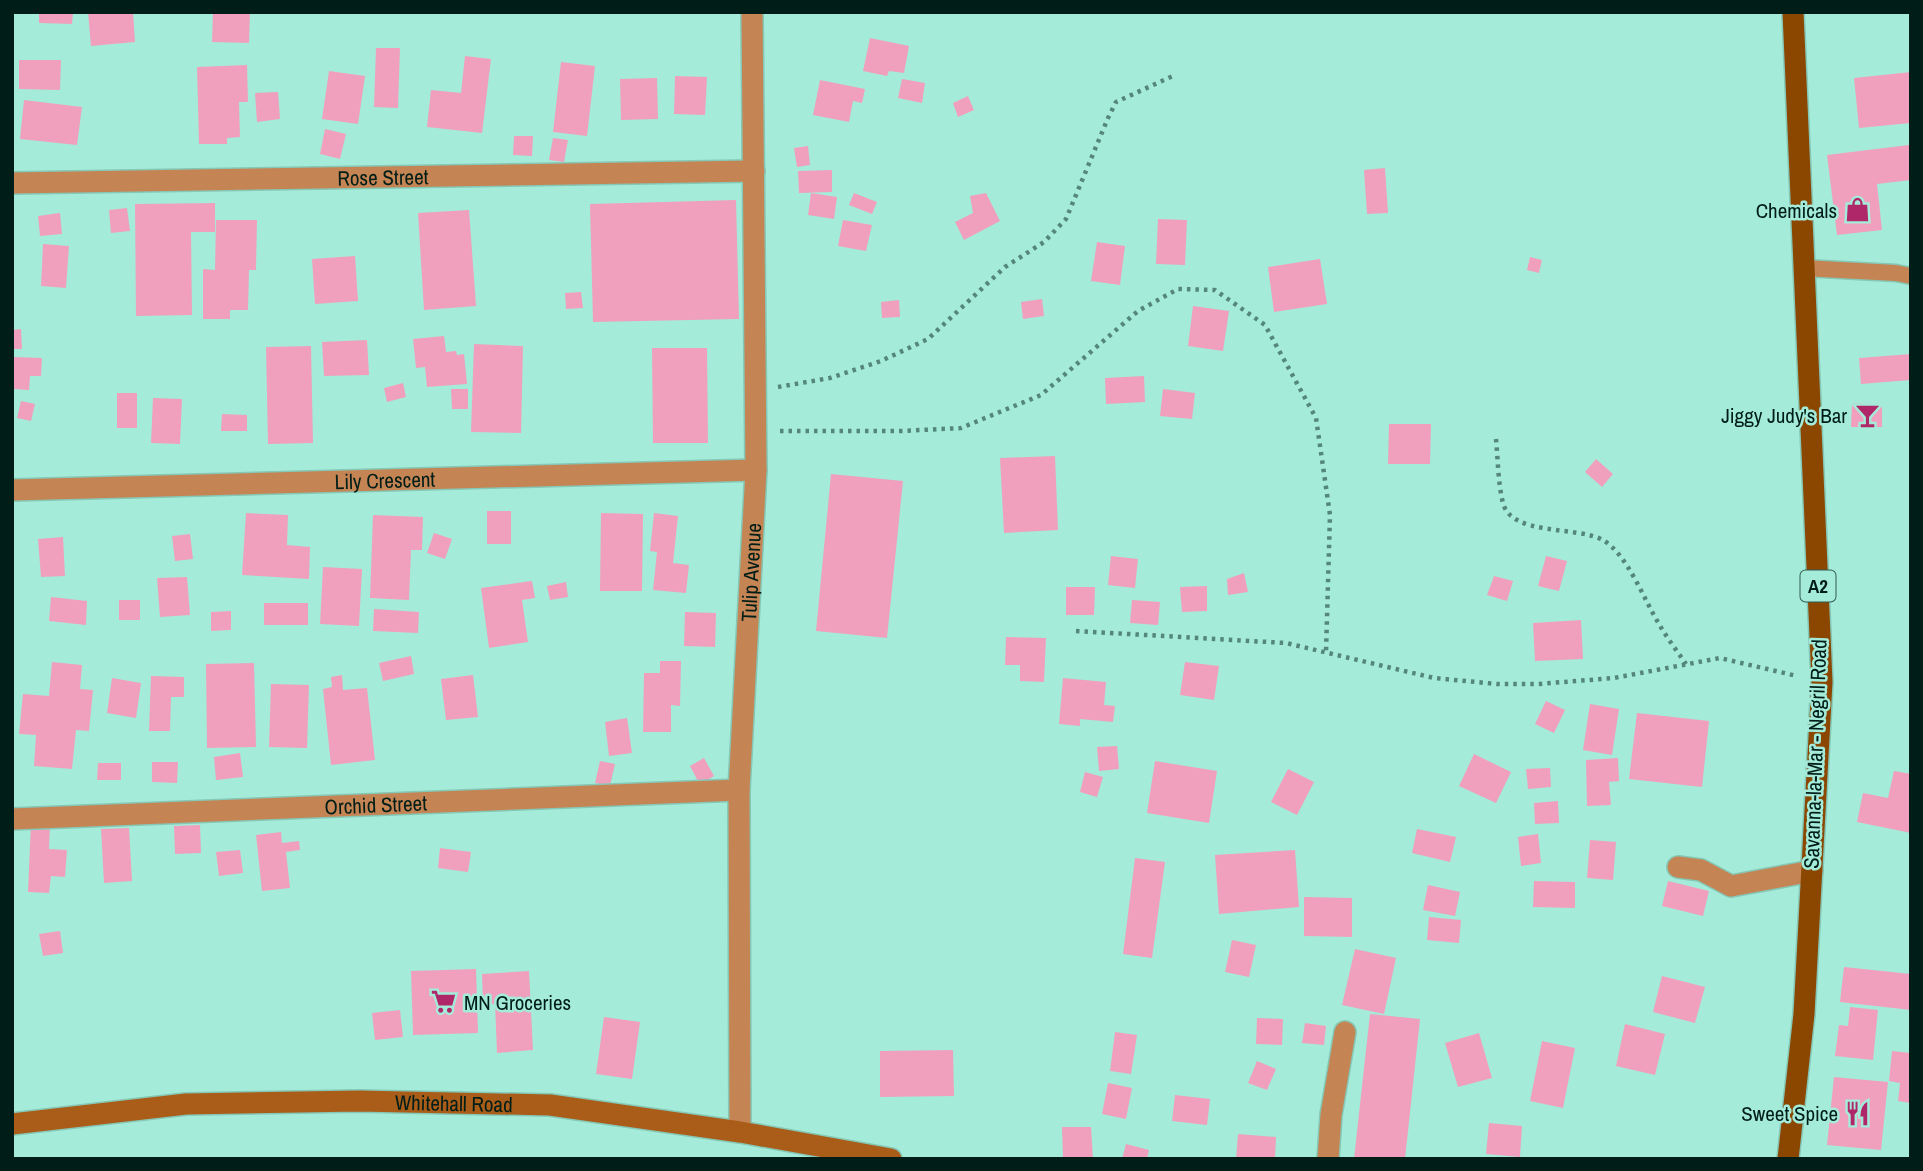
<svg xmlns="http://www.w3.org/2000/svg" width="1923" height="1171" font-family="'Archivo Narrow',sans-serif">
<rect width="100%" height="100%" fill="#a4ecd9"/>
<g fill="#f0a0bd">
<polygon points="39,12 73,12 72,24 39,23"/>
<polygon points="88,12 133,12 135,42 91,46"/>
<polygon points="213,12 250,12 249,43 212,42"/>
<polygon points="870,38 909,46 904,73 889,71 887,76 863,71"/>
<polygon points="376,48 400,48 398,108 374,107"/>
<polygon points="465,56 491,59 482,133 427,127 431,90 461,93"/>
<polygon points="19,60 61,60 60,90 19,89"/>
<polygon points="561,62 595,66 587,136 553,132"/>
<polygon points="247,65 248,102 239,102 240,137 227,138 227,144 199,144 197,67"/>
<polygon points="329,71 365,76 358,124 322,119"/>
<polygon points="1911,72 1911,123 1859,128 1854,78"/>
<polygon points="675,76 707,77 705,115 674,114"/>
<polygon points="657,78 658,119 621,120 620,79"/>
<polygon points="902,79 925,83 922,103 898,98"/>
<polygon points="820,80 865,89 862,103 853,101 849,122 813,115"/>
<polygon points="278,92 280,119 257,122 255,93"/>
<polygon points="968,96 974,110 958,117 953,103"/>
<polygon points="24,100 82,107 77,145 20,139"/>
<polygon points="325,129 346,134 340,159 320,154"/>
<polygon points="514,136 533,136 532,156 513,155"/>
<polygon points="553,138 568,140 564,162 549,160"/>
<polygon points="1909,145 1911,180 1877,184 1882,230 1837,235 1827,155"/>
<polygon points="808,146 810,165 797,167 794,148"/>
<polygon points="1385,168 1388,213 1367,214 1364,170"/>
<polygon points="832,170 832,192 799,193 798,171"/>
<polygon points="811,193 837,197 834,219 808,215"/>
<polygon points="854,193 877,202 872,214 849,205"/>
<polygon points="986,193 1000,221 964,240 955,222 973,213 970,196"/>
<polygon points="736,200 739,319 593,322 590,204"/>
<polygon points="215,203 215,232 191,232 192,315 136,316 135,204"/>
<polygon points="127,208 130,231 111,233 109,210"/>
<polygon points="469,210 476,306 424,310 418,213"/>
<polygon points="60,213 62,234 40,236 38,216"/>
<polygon points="1158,219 1187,220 1185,265 1156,264"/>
<polygon points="216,220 257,220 256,270 249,270 248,310 230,310 230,319 203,319 203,269 215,270"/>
<polygon points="843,220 872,225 866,251 838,246"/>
<polygon points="1097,242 1125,246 1120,285 1091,281"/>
<polygon points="43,244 69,246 66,288 41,286"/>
<polygon points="355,256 358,301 315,304 312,259"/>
<polygon points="1530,257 1542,260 1539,273 1527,270"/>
<polygon points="1320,259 1327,304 1274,312 1268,267"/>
<polygon points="581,292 583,308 566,309 565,293"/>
<polygon points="1042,299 1044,316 1023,319 1021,302"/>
<polygon points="899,300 900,317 882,318 881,302"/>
<polygon points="1193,306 1229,311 1223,351 1188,346"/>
<polygon points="21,329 22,349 12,349 12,330"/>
<polygon points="444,336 446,352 456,351 457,355 464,354 467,384 427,387 425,367 416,368 413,339"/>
<polygon points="367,340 369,375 324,376 322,342"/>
<polygon points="474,344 523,346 521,433 471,432"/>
<polygon points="311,346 313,443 268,444 266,347"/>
<polygon points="652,348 707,348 708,443 653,443"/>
<polygon points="1911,354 1911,380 1861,384 1859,358"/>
<polygon points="14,357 42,358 41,376 30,376 29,390 13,389"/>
<polygon points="1144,376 1145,402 1106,404 1105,378"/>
<polygon points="403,383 406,397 387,402 384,388"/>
<polygon points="451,389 468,389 468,409 452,409"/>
<polygon points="1163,389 1195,393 1192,419 1160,416"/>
<rect x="117" y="393" width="20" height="35"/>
<polygon points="153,398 182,399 180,444 151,443"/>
<polygon points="21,401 35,404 31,421 17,418"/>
<polygon points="1852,403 1882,404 1882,427 1851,427"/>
<polygon points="222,414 247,415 247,431 221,431"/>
<polygon points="1389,424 1431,424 1430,464 1388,464"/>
<polygon points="1055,456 1058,530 1004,533 1000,458"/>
<polygon points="1596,459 1613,474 1602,487 1585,472"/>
<polygon points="831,474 903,481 887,638 816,631"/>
<rect x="487" y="511" width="24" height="33"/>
<polygon points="246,513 288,515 287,545 310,547 309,579 242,575"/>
<polygon points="601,513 643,514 642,591 600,591"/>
<polygon points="654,513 678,516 673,563 689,565 686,593 653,590 657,552 650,551"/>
<polygon points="373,515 423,517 422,550 411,550 409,600 370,598"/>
<polygon points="434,533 452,539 445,559 427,553"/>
<polygon points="190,534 193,559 175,561 172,536"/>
<polygon points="63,537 65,576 41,577 38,539"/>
<polygon points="1111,556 1138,559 1135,588 1108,585"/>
<polygon points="1546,556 1567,561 1559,591 1538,586"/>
<polygon points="323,567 362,569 359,626 320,624"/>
<polygon points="1244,573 1248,592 1228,595 1227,579"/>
<polygon points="1494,576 1513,581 1507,601 1487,595"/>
<polygon points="187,577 190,615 160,617 157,578"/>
<polygon points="532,581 535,598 522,600 528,642 489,648 481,588"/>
<polygon points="566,582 568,597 550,600 547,586"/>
<polygon points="1207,586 1207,611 1182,612 1180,587"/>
<polygon points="1066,587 1095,587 1094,615 1066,615"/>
<polygon points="51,597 87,601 86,625 49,621"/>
<rect x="119" y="600" width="21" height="20"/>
<polygon points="1132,600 1160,602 1158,625 1130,623"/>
<rect x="264" y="603" width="44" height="22"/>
<polygon points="374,609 419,612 418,633 373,631"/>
<polygon points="231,611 231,630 211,631 211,612"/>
<polygon points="685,612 716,613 715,647 684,646"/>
<polygon points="1581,620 1583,659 1535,661 1533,623"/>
<polygon points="1006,637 1046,638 1044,682 1020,681 1020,665 1005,665"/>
<polygon points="411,656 414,674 383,681 379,663"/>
<polygon points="660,661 681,661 680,706 671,705 671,732 643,732 644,673 660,673"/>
<polygon points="52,662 82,665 80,689 93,690 89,731 76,730 72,769 34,766 36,735 19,734 23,694 49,696"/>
<polygon points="1185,662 1219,666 1214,700 1180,695"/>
<polygon points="254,663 256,747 207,748 206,664"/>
<polygon points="342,675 343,690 367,688 375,760 331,765 323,689 332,687 331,677"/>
<polygon points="473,675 478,717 446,720 441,679"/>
<polygon points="151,676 184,677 184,697 171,697 170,731 149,731"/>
<polygon points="112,678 141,683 136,718 107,713"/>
<polygon points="1063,678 1106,682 1104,705 1115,706 1113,722 1080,719 1080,726 1059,724"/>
<polygon points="271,684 309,685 307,748 269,747"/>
<polygon points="1546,701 1565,710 1554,733 1535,724"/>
<polygon points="1590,704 1619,709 1612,755 1583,750"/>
<polygon points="1637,713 1709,721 1702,787 1629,779"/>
<polygon points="627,718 632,753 609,756 605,722"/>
<polygon points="1117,746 1119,769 1099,771 1097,747"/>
<polygon points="240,753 243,777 216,780 214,757"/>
<polygon points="1474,754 1511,772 1496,803 1459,786"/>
<polygon points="704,758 714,776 700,785 690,766"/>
<polygon points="1618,758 1619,781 1609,782 1611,805 1587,806 1586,760"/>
<polygon points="600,761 615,764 610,786 595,783"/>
<polygon points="1155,761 1217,771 1209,823 1147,813"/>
<polygon points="152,762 178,762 177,783 152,782"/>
<polygon points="98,763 121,763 121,780 97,780"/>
<polygon points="1550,768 1551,787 1528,789 1526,769"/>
<polygon points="1288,769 1314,782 1297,815 1271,802"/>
<polygon points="1894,771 1911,774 1911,833 1857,822 1863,793 1888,798"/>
<polygon points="1085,772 1103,777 1097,797 1080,792"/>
<polygon points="1558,801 1559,823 1535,824 1534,803"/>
<polygon points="31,823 50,824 49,849 67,850 65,877 51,876 49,893 28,892"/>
<polygon points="200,825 201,853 175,854 174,826"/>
<polygon points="129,828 132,881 104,883 101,829"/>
<polygon points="1417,829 1456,837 1450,862 1412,853"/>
<polygon points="281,832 282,843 299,841 300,850 286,852 290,888 262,891 256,835"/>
<polygon points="1538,834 1541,863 1521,866 1518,837"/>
<polygon points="1590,840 1616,842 1613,880 1587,878"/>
<polygon points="440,848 471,852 468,872 438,868"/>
<polygon points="240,850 243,873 219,876 216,852"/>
<polygon points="1295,850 1299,907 1219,914 1215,855"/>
<polygon points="1135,858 1165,862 1152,958 1123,954"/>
<polygon points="1534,881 1575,882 1575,908 1533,907"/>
<polygon points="1668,881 1709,891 1703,916 1662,906"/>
<polygon points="1428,885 1460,892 1455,916 1423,910"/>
<polygon points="1304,897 1352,898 1352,937 1304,936"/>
<polygon points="1429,917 1461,920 1459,943 1427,940"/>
<polygon points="60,931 63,953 43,956 39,934"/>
<polygon points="1232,940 1256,945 1249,977 1225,972"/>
<polygon points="1355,949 1396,958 1384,1014 1342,1005"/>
<polygon points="1844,967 1911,974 1911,1010 1840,1002"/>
<polygon points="476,969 478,1033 413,1035 411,971"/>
<polygon points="529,971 533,1050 497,1053 495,1004 483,1005 482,974"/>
<polygon points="1662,976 1705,987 1695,1023 1653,1012"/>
<polygon points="1850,1007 1878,1010 1873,1060 1835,1056 1839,1025 1848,1026"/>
<polygon points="400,1010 403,1037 375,1040 372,1013"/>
<polygon points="1370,1014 1420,1019 1405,1159 1354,1159"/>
<polygon points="604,1017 640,1022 632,1079 596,1074"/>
<polygon points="1257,1018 1283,1019 1282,1045 1256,1044"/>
<polygon points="1305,1023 1326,1026 1324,1045 1302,1043"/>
<polygon points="1625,1024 1665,1034 1655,1075 1616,1066"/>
<polygon points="1115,1032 1137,1035 1131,1074 1110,1071"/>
<polygon points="1479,1033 1492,1078 1458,1087 1445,1043"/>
<polygon points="1542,1041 1575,1048 1563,1108 1530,1101"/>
<polygon points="953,1050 954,1096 880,1097 880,1051"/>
<polygon points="1892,1051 1911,1053 1911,1103 1898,1101 1900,1083 1889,1081"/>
<polygon points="1257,1061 1276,1069 1267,1090 1248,1083"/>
<polygon points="1834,1077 1888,1082 1881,1150 1827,1145"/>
<polygon points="1108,1083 1132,1088 1126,1119 1102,1114"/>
<polygon points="1175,1095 1210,1099 1207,1125 1172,1121"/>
<polygon points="1489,1123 1522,1126 1520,1157 1486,1154"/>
<polygon points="1062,1127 1091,1127 1093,1159 1063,1159"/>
<polygon points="1238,1134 1276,1137 1275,1159 1236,1159"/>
<polygon points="1126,1144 1149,1150 1147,1159 1122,1159"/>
</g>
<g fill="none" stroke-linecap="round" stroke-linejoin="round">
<defs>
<polyline id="lane" points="1803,268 1896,273 1911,276"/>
<g id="street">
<path id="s1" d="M12,183L754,171"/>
<path id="s2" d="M12,490L756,470"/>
<path id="s3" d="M12,819L739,790"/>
<polyline points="1678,867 1701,870 1731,886 1812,871"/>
<path id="s4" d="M740,1132L739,790L756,470L752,12"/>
<polyline points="1328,1159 1331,1115 1345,1032"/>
</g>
<g id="secondary">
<path id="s5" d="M12,1124L186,1104L359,1101L550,1105L740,1132L891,1159"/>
</g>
<polyline id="primary" points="1788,1159 1804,1014 1822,682 1793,12"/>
</defs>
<use href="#lane" stroke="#86c7b6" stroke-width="19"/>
<use href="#street" stroke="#86c7b6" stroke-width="24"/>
<use href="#secondary" stroke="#86c7b6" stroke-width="24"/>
<use href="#primary" stroke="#86c7b6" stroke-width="24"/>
<g stroke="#54877a" stroke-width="4.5" stroke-dasharray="3.5 5" stroke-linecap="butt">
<polyline points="778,387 830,378 881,361 928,339 1005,267 1044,242 1066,219 1108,118 1116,102 1175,75"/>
<polyline points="780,431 901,431 961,428 1041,395 1138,311 1178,289 1215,290 1265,325 1316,418 1330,515 1326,652"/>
<path d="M1496,439C1498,460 1498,483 1503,503C1511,536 1578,526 1603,540C1628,555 1644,600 1659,624C1667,638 1677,651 1686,664"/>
<polyline points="1076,631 1286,643 1434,678 1497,684 1538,684 1614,678 1720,658 1797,676"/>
</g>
<use href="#lane" stroke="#c58453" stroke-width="16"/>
<use href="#street" stroke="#c58453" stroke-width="21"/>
<use href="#secondary" stroke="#a95d19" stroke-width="21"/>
<use href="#primary" stroke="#8b4700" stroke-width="21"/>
</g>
<defs>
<symbol id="shop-bare" viewBox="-9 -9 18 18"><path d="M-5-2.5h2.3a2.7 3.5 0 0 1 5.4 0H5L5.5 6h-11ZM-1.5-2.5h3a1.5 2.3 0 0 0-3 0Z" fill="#b02769" stroke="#a4ecd9" stroke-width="2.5" paint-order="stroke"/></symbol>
<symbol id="bar-bare" viewBox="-9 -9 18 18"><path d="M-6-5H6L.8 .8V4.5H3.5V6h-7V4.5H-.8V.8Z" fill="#b02769" stroke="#a4ecd9" stroke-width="2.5" paint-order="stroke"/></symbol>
<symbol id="supermarket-bare" viewBox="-9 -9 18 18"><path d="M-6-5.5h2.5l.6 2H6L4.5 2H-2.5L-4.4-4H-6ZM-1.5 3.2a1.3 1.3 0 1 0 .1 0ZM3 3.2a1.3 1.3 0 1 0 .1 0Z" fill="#b02769" stroke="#a4ecd9" stroke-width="2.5" paint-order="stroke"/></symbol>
<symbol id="restaurant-bare" viewBox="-9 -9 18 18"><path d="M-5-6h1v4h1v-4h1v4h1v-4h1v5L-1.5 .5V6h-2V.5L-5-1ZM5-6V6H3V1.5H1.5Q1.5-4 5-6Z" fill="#b02769" stroke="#a4ecd9" stroke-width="2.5" paint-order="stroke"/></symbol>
</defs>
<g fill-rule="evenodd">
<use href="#shop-bare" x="1840" y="192" width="35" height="35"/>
<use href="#bar-bare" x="1850" y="398" width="35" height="35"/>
<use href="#supermarket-bare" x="426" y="984" width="35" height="35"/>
<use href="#restaurant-bare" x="1840" y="1096" width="35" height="35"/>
</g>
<g text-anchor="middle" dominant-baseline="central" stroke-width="5" stroke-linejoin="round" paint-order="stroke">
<rect fill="#a4ecd9" stroke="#315b51" stroke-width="2" x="1800.5" y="570.5" width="35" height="31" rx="5"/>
<g font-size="19" font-weight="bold" fill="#001d17">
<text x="1818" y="586">A2</text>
</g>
<g font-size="21" fill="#001d17" stroke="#a4ecd9">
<text stroke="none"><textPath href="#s1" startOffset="371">Rose Street</textPath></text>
<text stroke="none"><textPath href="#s2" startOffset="373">Lily Crescent</textPath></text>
<text stroke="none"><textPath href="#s4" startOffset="560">Tulip Avenue</textPath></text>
<text transform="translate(1815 754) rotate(-88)">Savanna-la-Mar - Negril Road</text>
<text stroke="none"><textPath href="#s3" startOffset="364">Orchid Street</textPath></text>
<text stroke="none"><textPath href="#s5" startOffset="443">Whitehall Road</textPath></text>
</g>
<g font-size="21" fill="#001d17" stroke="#a4ecd9" text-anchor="end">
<text x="1837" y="210">Chemicals</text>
<text x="1847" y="415">Jiggy Judy's Bar</text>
<text x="464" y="1002" text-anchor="start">MN Groceries</text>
<text x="1838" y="1113">Sweet Spice</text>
</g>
</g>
<rect width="1923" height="1171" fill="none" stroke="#001d17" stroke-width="28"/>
</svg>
